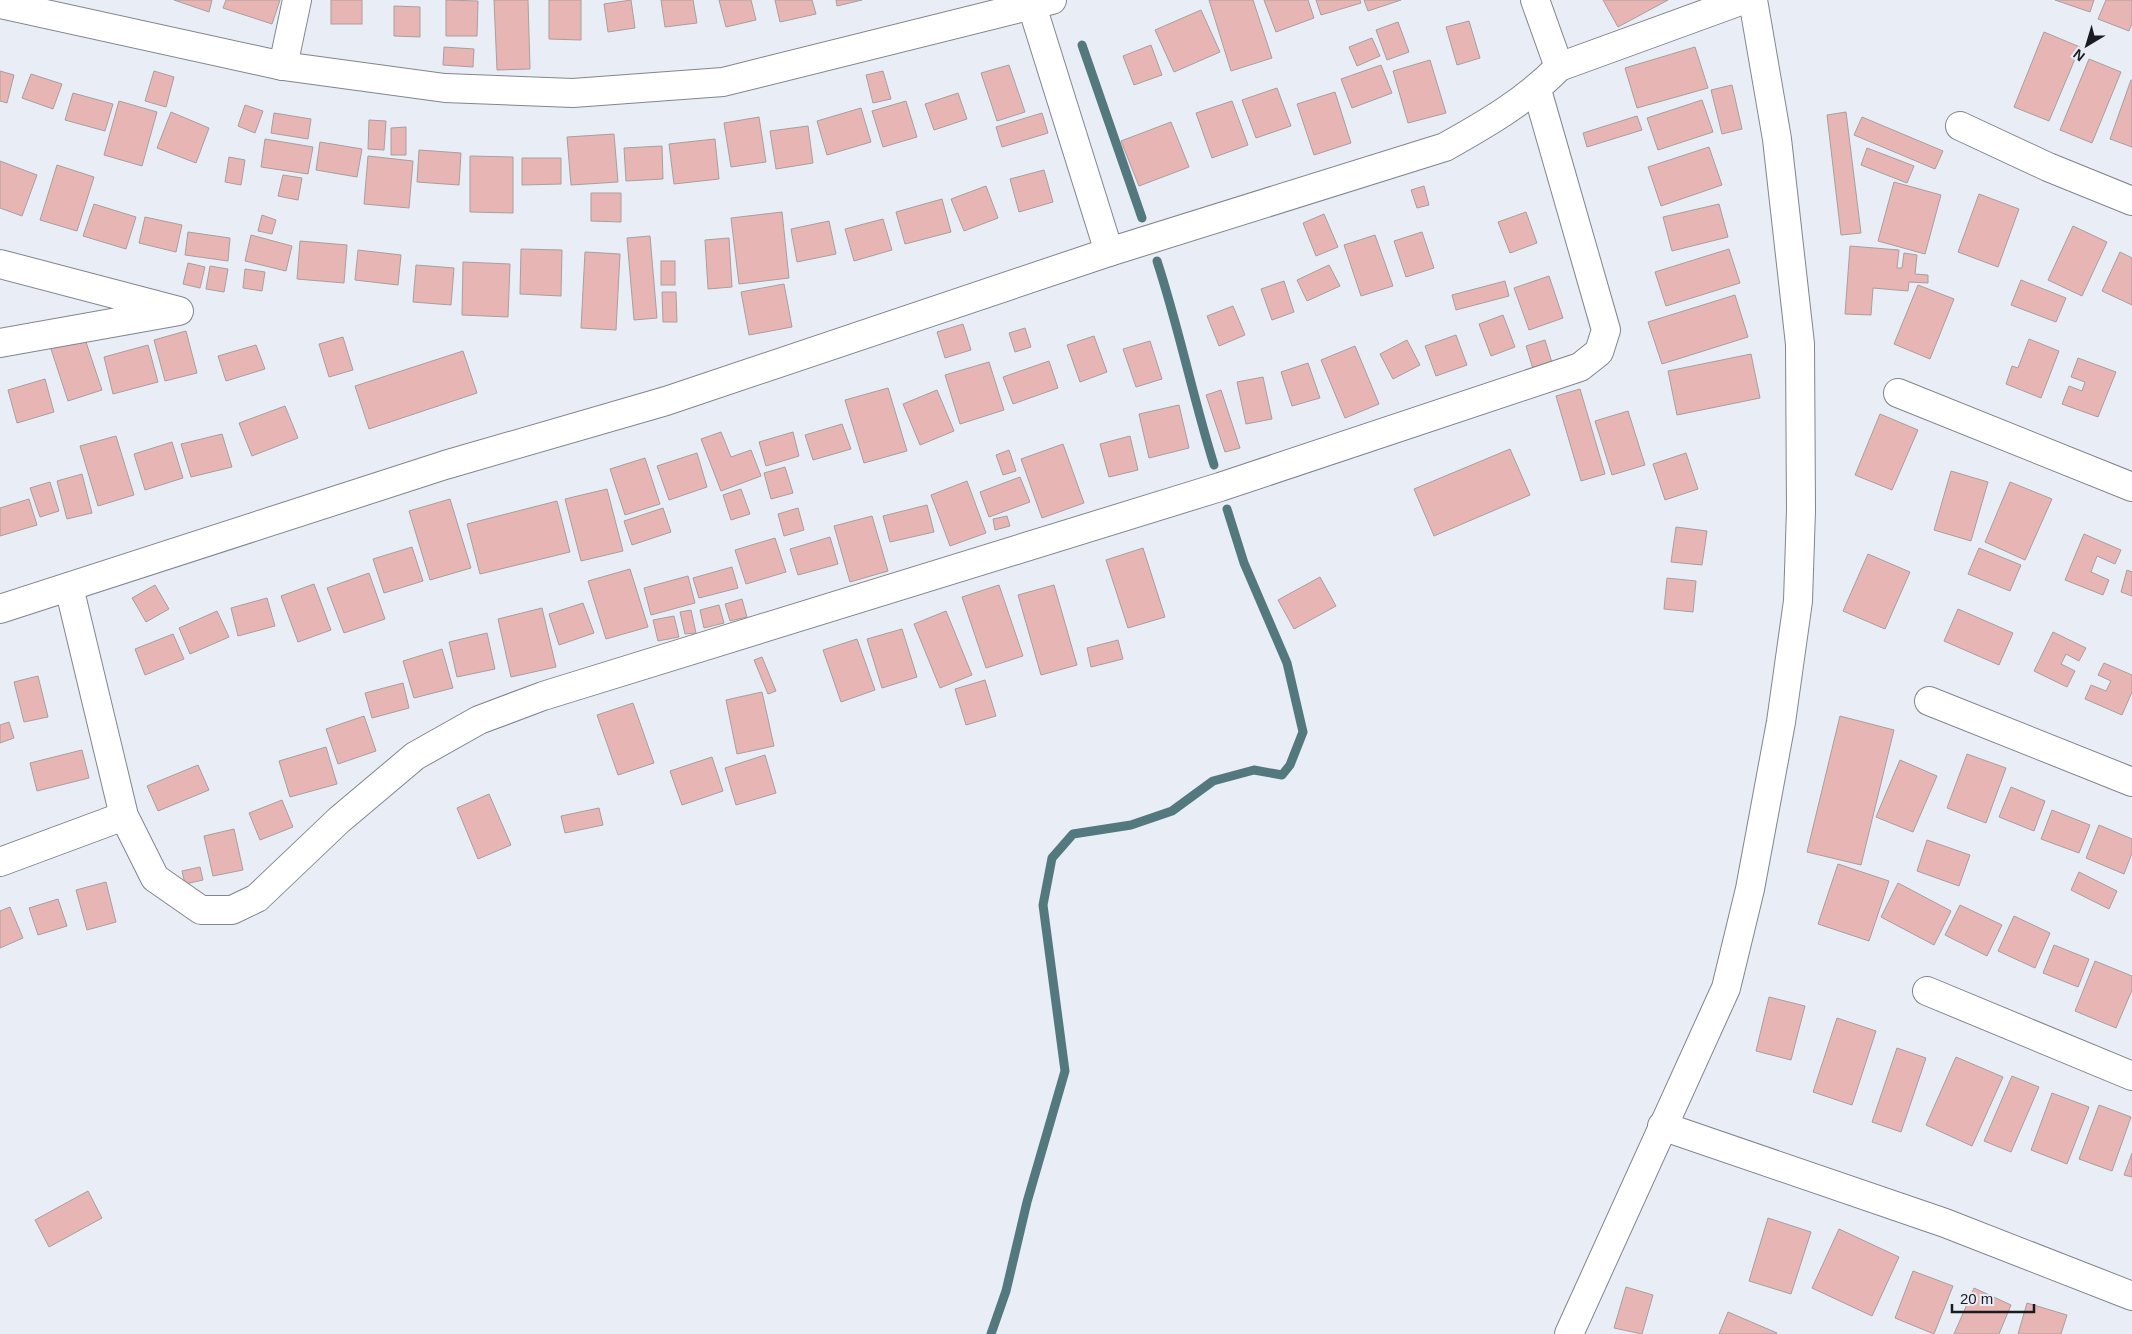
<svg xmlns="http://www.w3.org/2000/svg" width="2132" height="1334" font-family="Arial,sans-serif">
<rect width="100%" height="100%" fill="#e8edf6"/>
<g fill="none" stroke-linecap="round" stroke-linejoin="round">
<g stroke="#53787d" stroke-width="9">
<polyline points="1082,45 1142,218"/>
<path d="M1157,261C1179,328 1193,398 1214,465"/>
<polyline points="991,1334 1006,1291 1027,1202 1065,1071 1043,905 1052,858 1073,834 1131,825 1172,811 1213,781 1254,770 1282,775 1290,765 1303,732 1287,663 1244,563 1227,509"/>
</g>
</g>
<g fill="#e7b6b4" stroke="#a99e9e">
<polygon points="174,0 212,0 209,12"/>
<polygon points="226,0 280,0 272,24 223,8"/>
<rect x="331" y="0" width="31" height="24"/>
<polygon points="446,0 478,1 477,36 446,36"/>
<polygon points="494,0 528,0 530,69 497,70"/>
<polygon points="549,0 581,0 581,40 549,39"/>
<polygon points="631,0 635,28 608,32 604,4"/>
<polygon points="661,0 693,0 697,23 665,27"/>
<polygon points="719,0 751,0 756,20 726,27"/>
<polygon points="775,0 812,0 816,14 780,22"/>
<polygon points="836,0 862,0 837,6"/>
<polygon points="1209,0 1253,0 1272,58 1231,71"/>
<polygon points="1264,0 1308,0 1314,18 1276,32"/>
<polygon points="1316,0 1360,0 1361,3 1321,15"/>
<polygon points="1364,0 1401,0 1368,11"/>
<polygon points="1603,0 1668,0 1618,27"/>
<polygon points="2055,0 2094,0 2090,12"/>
<polygon points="2106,0 2132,0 2132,23 2129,31 2098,19"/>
<polygon points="394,6 420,7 420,37 394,36"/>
<polygon points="1201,10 1220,52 1174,72 1155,30"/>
<polygon points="1469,21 1480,58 1457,65 1446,27"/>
<polygon points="1398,22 1409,52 1387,60 1376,30"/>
<polygon points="2044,32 2080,47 2049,121 2014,107"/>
<polygon points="1372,38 1380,56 1357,66 1349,47"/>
<polygon points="1151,45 1162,75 1134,85 1123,56"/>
<polygon points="444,47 474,49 473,67 443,65"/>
<polygon points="1695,47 1708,88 1637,108 1625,68"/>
<polygon points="2089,59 2121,72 2092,143 2060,130"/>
<polygon points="1430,60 1446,113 1408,123 1393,71"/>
<polygon points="1009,65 1025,112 997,121 981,73"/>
<polygon points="1381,65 1392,93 1352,108 1341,79"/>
<polygon points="0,71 14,75 7,103 0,101"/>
<polygon points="154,71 174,77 166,107 145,101"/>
<polygon points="883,71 891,99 873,103 866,75"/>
<polygon points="31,74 62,84 53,109 22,98"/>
<polygon points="2131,80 2132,80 2132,147 2110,139"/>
<polygon points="1732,85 1742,129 1722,134 1711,90"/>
<polygon points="1277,88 1291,126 1256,138 1242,100"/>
<polygon points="1335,92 1351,143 1314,155 1297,104"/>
<polygon points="73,93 113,104 105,131 65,120"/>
<polygon points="958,93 967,119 934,130 925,104"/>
<polygon points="1702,100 1713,132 1658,150 1647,118"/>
<polygon points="119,101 157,112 142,166 104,155"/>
<polygon points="906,101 917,137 883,147 872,111"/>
<polygon points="1232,101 1248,145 1212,158 1196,113"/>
<polygon points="245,105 263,111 255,133 238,126"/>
<polygon points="861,108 871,142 827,155 817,121"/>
<polygon points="171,112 209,128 196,163 157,148"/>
<polygon points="1846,112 1861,233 1841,235 1827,115"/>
<polygon points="274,113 311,119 308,139 271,133"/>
<polygon points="1042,113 1048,133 1002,147 996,127"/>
<polygon points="1637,116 1642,130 1587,147 1583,133"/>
<polygon points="759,117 766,162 731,167 724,123"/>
<polygon points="1862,117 1943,151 1935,169 1854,135"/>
<polygon points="369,120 386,121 384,150 368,149"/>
<polygon points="1171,122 1189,167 1139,186 1121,141"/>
<polygon points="808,126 813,163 776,169 770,131"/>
<polygon points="406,127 406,155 391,155 391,128"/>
<polygon points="614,134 618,182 571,185 567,137"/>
<polygon points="265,139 313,147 308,174 261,167"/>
<polygon points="715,139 719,179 674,184 669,144"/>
<polygon points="320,142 362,149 357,177 316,170"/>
<polygon points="662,146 663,179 626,181 624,148"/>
<polygon points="1709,147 1722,185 1661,206 1648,167"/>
<polygon points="1867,148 1914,166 1907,183 1861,165"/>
<polygon points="419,150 461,153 459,185 417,182"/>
<polygon points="368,156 413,161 409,208 364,204"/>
<polygon points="470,156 513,157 513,213 470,212"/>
<polygon points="229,157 245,160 241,185 225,182"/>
<polygon points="522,158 561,158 561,184 522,185"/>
<polygon points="0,161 37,175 22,216 0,208"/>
<polygon points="57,165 94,177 77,231 40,220"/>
<polygon points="1044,170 1053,202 1019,212 1010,179"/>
<polygon points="283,175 302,178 298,200 278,196"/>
<polygon points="1894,182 1941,195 1925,254 1878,241"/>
<polygon points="986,186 998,218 964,231 951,199"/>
<polygon points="1424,186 1429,205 1417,208 1411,190"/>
<polygon points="591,193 621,193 621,222 591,221"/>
<polygon points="1979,194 2019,209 1998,267 1958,252"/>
<polygon points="942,199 951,232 905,244 896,212"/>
<polygon points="94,204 136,217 126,249 83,236"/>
<polygon points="1719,204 1728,237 1672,251 1663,217"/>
<polygon points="782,212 789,278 739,284 731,218"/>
<polygon points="1526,212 1537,243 1510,253 1498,222"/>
<polygon points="1324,214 1338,247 1316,256 1303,223"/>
<polygon points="262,215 276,220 272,234 258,231"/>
<polygon points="145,217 182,225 176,252 139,243"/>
<polygon points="883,219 892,250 854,261 845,229"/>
<polygon points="829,221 836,254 797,262 791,229"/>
<polygon points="2073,226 2107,242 2082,296 2048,280"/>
<polygon points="188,232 230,238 228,261 185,255"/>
<polygon points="1422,232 1434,268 1406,277 1394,241"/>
<polygon points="251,235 292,246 286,271 245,261"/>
<polygon points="1375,235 1393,286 1361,296 1344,245"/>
<polygon points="650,236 657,318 634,320 627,238"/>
<polygon points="729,238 732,287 708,289 705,240"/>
<polygon points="300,241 347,245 344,283 297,279"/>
<polygon points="1850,246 1899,250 1897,268 1902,268 1904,253 1917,255 1915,274 1928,275 1928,283 1909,282 1908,291 1873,288 1871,315 1845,314"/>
<polygon points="521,249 562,250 561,296 520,294"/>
<polygon points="1729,249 1740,283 1666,306 1655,272"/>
<polygon points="358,250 401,255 398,285 355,280"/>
<polygon points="585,252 620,254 616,330 581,328"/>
<polygon points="2120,252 2132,258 2132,305 2102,291"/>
<rect x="661" y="261" width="14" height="24"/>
<polygon points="463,262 510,264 508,317 462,315"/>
<polygon points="188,263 205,267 200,288 183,284"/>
<polygon points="416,265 454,268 451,305 413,302"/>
<polygon points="1329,265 1340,286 1307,301 1297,280"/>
<polygon points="210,266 228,269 224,292 206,289"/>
<polygon points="245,269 265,272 262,291 243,288"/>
<polygon points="1549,276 1563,318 1529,330 1514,288"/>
<polygon points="2021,280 2066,298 2056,322 2011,305"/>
<polygon points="1284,281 1294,312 1272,320 1261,289"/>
<polygon points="1505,281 1509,296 1456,310 1452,295"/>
<polygon points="784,284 792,327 749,335 741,292"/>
<polygon points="1918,285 1954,299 1930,359 1894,344"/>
<polygon points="662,292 676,292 677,322 663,322"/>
<polygon points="1735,295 1748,337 1662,364 1648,322"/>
<polygon points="1233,306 1245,335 1219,346 1207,316"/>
<polygon points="1503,315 1515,347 1491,356 1479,324"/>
<polygon points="963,324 971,350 945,358 937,332"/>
<polygon points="1025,328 1031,347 1015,352 1009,333"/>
<polygon points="186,331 197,373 165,381 154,340"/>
<polygon points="1456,335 1467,365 1436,376 1425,346"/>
<polygon points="84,336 102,390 68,401 50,346"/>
<polygon points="1094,336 1107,372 1080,382 1067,345"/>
<polygon points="343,337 353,370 329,377 319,344"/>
<polygon points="2029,339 2059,351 2041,398 2006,384 2012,366 2018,368"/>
<polygon points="1407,340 1420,365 1393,379 1380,354"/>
<polygon points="1545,340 1553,366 1534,372 1526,346"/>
<polygon points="1150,341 1162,379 1136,387 1123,349"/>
<polygon points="148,345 158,382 113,394 104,357"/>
<polygon points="256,345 265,369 226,381 218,356"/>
<polygon points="1355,346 1379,404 1345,418 1321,360"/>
<polygon points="463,351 477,393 369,429 355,386"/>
<polygon points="1751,354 1760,398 1677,415 1668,371"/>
<polygon points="2078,358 2116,372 2098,417 2062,404 2069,386 2082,391 2085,382 2071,377"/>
<polygon points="1049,361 1058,388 1013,404 1003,377"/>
<polygon points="989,362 1004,410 960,424 945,375"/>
<polygon points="1308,363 1320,398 1292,406 1281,372"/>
<polygon points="1263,377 1272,419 1246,424 1237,382"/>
<polygon points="45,379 54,412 17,423 8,390"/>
<polygon points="888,388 907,451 864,463 845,400"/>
<polygon points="1580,389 1605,474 1581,481 1556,396"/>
<polygon points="937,390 954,431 920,445 903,404"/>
<polygon points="1221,390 1240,448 1225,452 1206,395"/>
<polygon points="1179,405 1189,448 1149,458 1139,414"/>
<polygon points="285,406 298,438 252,456 239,423"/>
<polygon points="1628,411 1645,465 1612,475 1595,421"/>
<polygon points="1880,414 1918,430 1892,490 1855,475"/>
<polygon points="842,424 851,449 813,460 805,435"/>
<polygon points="721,432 731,457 751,450 761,476 721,491 701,439"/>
<polygon points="793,432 799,456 766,466 759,442"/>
<polygon points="222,434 232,467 191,477 181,444"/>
<polygon points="116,436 134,495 98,506 80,446"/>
<polygon points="1130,436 1138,470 1109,477 1100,444"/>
<polygon points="172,442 183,478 145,490 134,454"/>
<polygon points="1063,444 1084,503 1042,518 1021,459"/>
<polygon points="1510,449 1530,495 1434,536 1414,489"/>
<polygon points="1009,450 1016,471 1003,475 996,455"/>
<polygon points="697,453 707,487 669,500 657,466"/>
<polygon points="1686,453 1698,489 1665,500 1653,464"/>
<polygon points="645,458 660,504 625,515 610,469"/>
<polygon points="785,467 793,493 771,499 764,473"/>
<polygon points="1951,471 1988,482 1971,541 1934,530"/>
<polygon points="82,474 92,513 67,519 57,481"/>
<polygon points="1020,477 1030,502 989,517 980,492"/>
<polygon points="967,481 986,533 950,546 931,495"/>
<polygon points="50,482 59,511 40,517 30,488"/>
<polygon points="2010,482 2052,499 2025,560 1985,542"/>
<polygon points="607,489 623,551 581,561 565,499"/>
<polygon points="741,489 750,514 731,520 723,495"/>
<polygon points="29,499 37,525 0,536 0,508"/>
<polygon points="450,499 471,568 430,580 409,511"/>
<polygon points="557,501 570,552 480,574 467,524"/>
<polygon points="927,505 934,532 890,542 883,516"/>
<polygon points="663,508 671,532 632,545 624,521"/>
<polygon points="798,508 804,530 784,536 778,514"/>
<polygon points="872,516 888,571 850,582 834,526"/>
<polygon points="1007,516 1010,526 995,530 993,519"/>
<polygon points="1676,527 1707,531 1702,565 1671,562"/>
<polygon points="2084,534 2121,550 2115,564 2097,556 2091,572 2109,580 2103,595 2065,580"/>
<polygon points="830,537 838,564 798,575 790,549"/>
<polygon points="775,538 786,572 746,584 735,550"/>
<polygon points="412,547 423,581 384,593 373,559"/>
<polygon points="1143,548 1165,617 1128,628 1106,560"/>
<polygon points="1979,548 2021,565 2010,591 1968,574"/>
<polygon points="1868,554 1910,572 1885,629 1843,611"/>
<polygon points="732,567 738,588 699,598 693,578"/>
<polygon points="630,569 648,627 606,639 588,581"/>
<polygon points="2127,570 2132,572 2132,596 2121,592"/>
<polygon points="369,573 385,619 344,633 327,588"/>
<polygon points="688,576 695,603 651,615 644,588"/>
<polygon points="1320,577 1336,606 1294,629 1278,600"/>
<polygon points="1667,578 1696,581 1693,612 1664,609"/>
<polygon points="314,584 331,630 298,642 281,596"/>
<polygon points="155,585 169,609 146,622 132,598"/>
<polygon points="999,585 1023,656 986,668 962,597"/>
<polygon points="1054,585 1077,665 1041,675 1018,595"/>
<polygon points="267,598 275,626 238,636 231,608"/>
<polygon points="742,599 747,617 730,621 725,604"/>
<polygon points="583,603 594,633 559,645 549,614"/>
<polygon points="719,605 724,623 704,628 700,610"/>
<polygon points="542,608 556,667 511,677 498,619"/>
<polygon points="1958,609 2013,633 1999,665 1944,641"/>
<polygon points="691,610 696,633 685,634 680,612"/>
<polygon points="217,611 229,637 190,654 179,628"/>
<polygon points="946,611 972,675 940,688 914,624"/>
<polygon points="674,616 679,637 658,641 653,620"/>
<polygon points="902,629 917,677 882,688 867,639"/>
<polygon points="2053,632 2086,648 2079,661 2066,654 2061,664 2075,671 2067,687 2034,671"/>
<polygon points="487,633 495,669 457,677 449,642"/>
<polygon points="173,634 184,659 145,675 135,649"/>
<polygon points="857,639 875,690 841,702 823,650"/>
<polygon points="1118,640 1123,659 1091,667 1087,648"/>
<polygon points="442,649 453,688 414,698 403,661"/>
<polygon points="762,657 776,691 768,694 754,660"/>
<polygon points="2104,663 2132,675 2132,692 2122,715 2085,699 2091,685 2106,691 2111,681 2098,675"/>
<polygon points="38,676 48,717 24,722 14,682"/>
<polygon points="985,680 996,716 966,725 955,689"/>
<polygon points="403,683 409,708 372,718 365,693"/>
<polygon points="762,692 774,746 737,754 726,700"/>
<polygon points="633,703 654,763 618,775 597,715"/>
<polygon points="364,716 376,751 338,764 326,729"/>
<polygon points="1840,716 1894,730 1861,865 1807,852"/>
<polygon points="9,722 14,738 0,743 0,725"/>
<polygon points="326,747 337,784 290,797 279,761"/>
<polygon points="82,750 89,778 37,791 30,763"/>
<polygon points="1967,754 2006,768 1986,823 1947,808"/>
<polygon points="765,755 776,793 736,805 725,768"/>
<polygon points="712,757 723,791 682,805 670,771"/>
<polygon points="1900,760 1937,776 1913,832 1876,817"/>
<polygon points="198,765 209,790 158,811 147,786"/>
<polygon points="2011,787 2045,801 2034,831 1999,817"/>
<polygon points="489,794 511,845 478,859 457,808"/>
<polygon points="282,800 293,827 260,840 249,813"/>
<polygon points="599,808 603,825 565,833 561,816"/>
<polygon points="2052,810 2090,825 2079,853 2041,839"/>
<polygon points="2099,825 2132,839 2132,853 2124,874 2086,858"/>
<polygon points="234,829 243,870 213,876 204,836"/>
<polygon points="1927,840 1970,855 1959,886 1917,871"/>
<polygon points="1838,864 1889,881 1869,941 1818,924"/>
<polygon points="200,867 203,880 185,884 182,871"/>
<polygon points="2079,872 2117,891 2109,909 2071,890"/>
<polygon points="106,882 116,922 87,930 76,890"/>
<polygon points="1898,883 1951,911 1934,945 1881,917"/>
<polygon points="58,899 67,926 38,935 29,908"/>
<polygon points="1960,905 2002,925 1987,956 1945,935"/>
<polygon points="10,907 23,938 0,948 0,911"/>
<polygon points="2014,916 2050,933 2035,968 1998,951"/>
<polygon points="2054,945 2089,959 2078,987 2043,973"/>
<polygon points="2095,961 2132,976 2132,990 2116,1028 2075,1011"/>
<polygon points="1769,997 1805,1006 1791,1060 1756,1051"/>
<polygon points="1837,1018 1876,1031 1852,1105 1813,1092"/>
<polygon points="1897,1048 1926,1058 1901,1132 1872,1122"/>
<polygon points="1956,1057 2003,1077 1972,1146 1926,1125"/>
<polygon points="2012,1076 2039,1087 2011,1152 1984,1141"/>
<polygon points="2052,1093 2089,1107 2067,1164 2031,1150"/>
<polygon points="2099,1105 2131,1117 2112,1171 2079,1159"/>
<polygon points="2132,1153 2132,1177 2124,1175"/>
<polygon points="88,1191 102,1218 49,1247 35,1220"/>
<polygon points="1768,1218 1811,1232 1791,1294 1749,1281"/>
<polygon points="1839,1229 1899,1257 1872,1316 1812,1288"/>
<polygon points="1913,1271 1953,1286 1934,1334 1895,1318"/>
<polygon points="1626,1287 1653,1295 1642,1334 1614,1328"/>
<polygon points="1974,1288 2011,1305 1999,1334 1954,1334"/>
<polygon points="2027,1303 2067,1315 2061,1334 2018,1334"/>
<polygon points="1728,1312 1777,1333 1776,1334 1719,1334"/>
</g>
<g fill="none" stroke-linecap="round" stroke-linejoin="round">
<defs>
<g id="minor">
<polyline points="1535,0 1559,67"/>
<polyline points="0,4 283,66 445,88 573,93 723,82 1052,0"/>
<polyline points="1032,6 1109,252"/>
<polyline points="283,66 297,0"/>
<polyline points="1960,126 2048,167 2132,201"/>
<polyline points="0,264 179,311 0,343"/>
<polyline points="1898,393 2132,487"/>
<polyline points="69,587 124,816 155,878 201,910 232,910 257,898 339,820 415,756 479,720 543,696 1220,487 1580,367 1599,352 1606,330 1537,90"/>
<path d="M0,609L445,465L666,401L1109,252L1445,147C1486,124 1526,101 1559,67L1743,0"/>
<polyline points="1929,701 2132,782"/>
<polyline points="0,862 124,816"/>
<polyline points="1927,991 2132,1076"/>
<polyline points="1662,1126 1945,1223 2132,1296"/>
<polyline points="1569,1334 1726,988 1750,889 1781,722 1798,601 1801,510 1800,344 1777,139 1753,0"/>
</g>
</defs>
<use href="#minor" stroke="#81858d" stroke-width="30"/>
<use href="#minor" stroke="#fff" stroke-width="28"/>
</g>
<g transform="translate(2087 45) rotate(218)" stroke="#e8edf6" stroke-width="4" paint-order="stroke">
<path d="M0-4L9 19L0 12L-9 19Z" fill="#1b1c20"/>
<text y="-8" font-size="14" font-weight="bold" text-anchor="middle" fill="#1b1c20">N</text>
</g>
<path d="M1952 1304v8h82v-8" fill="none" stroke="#1b1c20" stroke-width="2.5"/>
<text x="1960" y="1304" font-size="15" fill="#1b1c20" stroke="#e8edf6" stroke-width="4" paint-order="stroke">20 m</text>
</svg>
